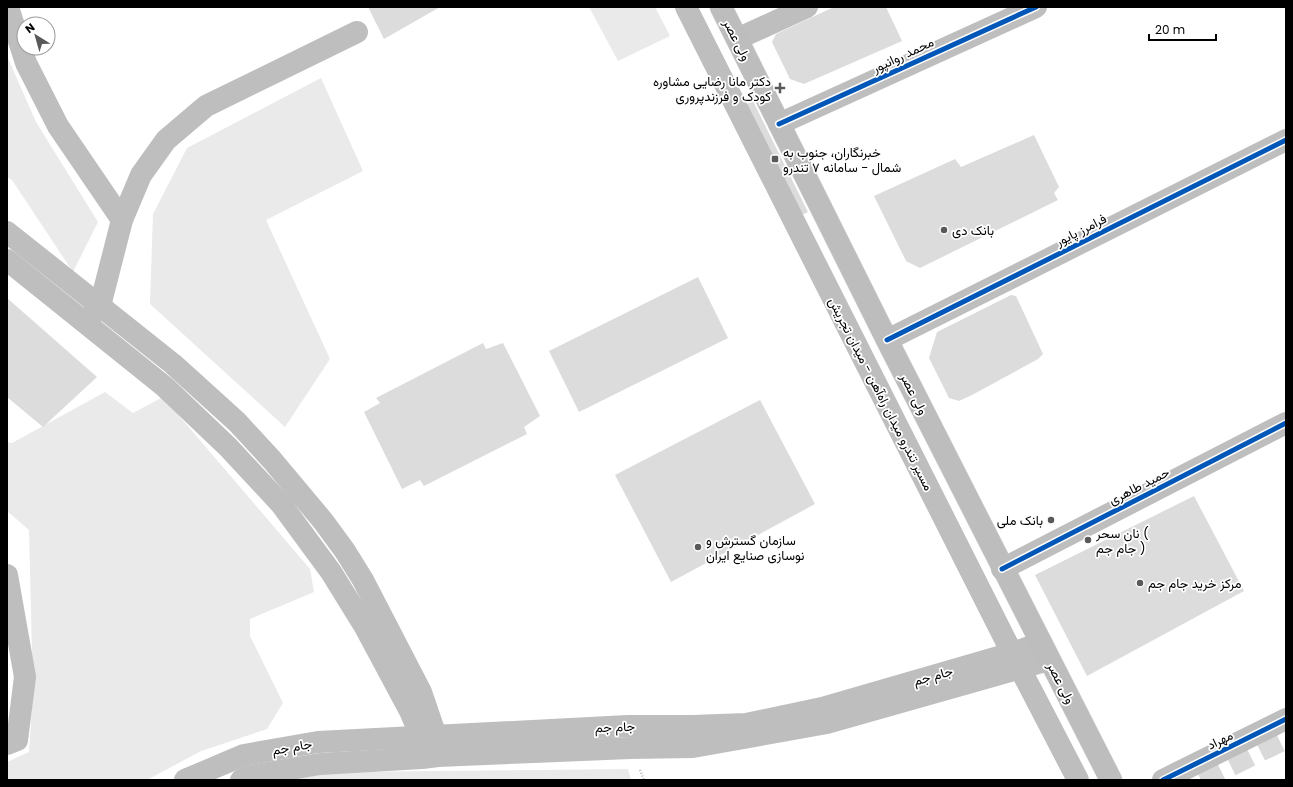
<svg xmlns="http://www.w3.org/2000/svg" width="1293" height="787" font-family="Poppins,Vazirmatn,sans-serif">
<rect width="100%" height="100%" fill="#fff"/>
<g fill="#eaeaea">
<polygon points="589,7 655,7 670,36 618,61"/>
<polygon points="7,56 36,122 98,222 73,272 12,180 7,177"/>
<polygon points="321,78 363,171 266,220 330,359 285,427 150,304 153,214 187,148"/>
<polygon points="105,392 133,413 163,397 310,569 314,592 250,619 250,636 283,703 267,729 201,751 147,780 7,780 7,762 29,752 33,693 29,530 7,511 7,442 12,443"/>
<polygon points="628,769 631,780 288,780 338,772"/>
</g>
<g fill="#dcdcdc">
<polygon points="368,7 440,7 384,39"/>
<polygon points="834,7 886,7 902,41 804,84 790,79 772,42 776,34"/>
<polygon points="753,101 808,212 798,217 743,106"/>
<polygon points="1034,135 1059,187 1054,193 1058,200 920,268 906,261 874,196 955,159 961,167"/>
<polygon points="698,277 728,338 579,412 549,351"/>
<polygon points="1011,295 1016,296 1043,354 1038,359 972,395 959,401 949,398 929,358 937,332"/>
<polygon points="7,298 97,377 43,427 7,397"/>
<polygon points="483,343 486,349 503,343 540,416 524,427 527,434 424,486 420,480 402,489 364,412 380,403 376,398"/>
<polygon points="760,400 815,504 671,582 615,475"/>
<polygon points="1194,496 1244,591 1087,676 1035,575"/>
</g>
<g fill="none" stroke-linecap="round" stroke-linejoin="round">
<polyline stroke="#d9d9d9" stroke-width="22" stroke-dasharray="22 11" stroke-linecap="butt" points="1201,780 1286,738"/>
<defs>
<polyline id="major" points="721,7 887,340 1111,780"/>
</defs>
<use href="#major" stroke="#dbdbdb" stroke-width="23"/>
<polyline stroke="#b8b8b8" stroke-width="2.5" stroke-dasharray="1 2" stroke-linecap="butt" points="640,770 644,780"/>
<g stroke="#bebebe" stroke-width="22">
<polyline points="8,7 26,63 58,126 122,220"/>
<polyline points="686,7 1012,653 1078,780"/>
<polyline points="737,39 807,7"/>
<polyline points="779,124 1036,7"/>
<polyline points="7,232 173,364 237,422 272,460 323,521 345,551 363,580 421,692 436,736 438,751"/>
<polyline points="7,260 165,387 228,447 281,504 331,572 365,627 410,711 421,737 421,751"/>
<polyline points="91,316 100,306 122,220 141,175 166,140 206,106 357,32"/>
<polyline points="887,340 1286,140"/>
<polyline points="1002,569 1286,423"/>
<polyline points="7,575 25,677 17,740 7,744"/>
<polyline points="185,780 244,755 318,742 628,726 693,726 746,724 822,708 1012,653 1041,643"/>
<polyline points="241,780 250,776 320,764 422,758 438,756 630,748 693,747 827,723 1049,660"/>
<polyline points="1163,780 1286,719"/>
</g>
<use href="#major" stroke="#bdbdbd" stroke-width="22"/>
<defs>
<g id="cycleway">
<polyline points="779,124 1036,7"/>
<polyline points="887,340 1286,140"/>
<polyline points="1002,569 1286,423"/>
<polyline points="1163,780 1286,719"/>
</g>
</defs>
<use href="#cycleway" stroke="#fff" stroke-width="8"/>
<use href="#cycleway" stroke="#0057b8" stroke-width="5"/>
</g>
<g fill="#595959" stroke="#fff" stroke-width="1.5">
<path d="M778 82h4v4h4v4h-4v4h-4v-4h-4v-4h4z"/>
<rect x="771" y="155" width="8" height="8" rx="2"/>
<circle cx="944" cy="230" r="4"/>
<circle cx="1051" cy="520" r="4"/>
<circle cx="1088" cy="540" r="4"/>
<circle cx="698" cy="547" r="4"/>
<circle cx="1140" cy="583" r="4"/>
</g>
<g text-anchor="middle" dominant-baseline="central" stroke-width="3.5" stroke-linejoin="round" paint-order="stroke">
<g font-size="13" fill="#000" stroke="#fff">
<text transform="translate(737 40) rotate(63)">ولی عصر</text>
<text transform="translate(903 55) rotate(-25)">محمد روانپور</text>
<text transform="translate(1081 230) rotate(-27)">فرامرز پایور</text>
<text transform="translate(881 394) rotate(63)">مسیر تندرو میدان راه‌آهن - میدان تجریش</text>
<text transform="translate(914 394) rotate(63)">ولی عصر</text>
<text transform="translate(1139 486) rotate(-27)">حمید طاهری</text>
<text transform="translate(933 676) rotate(-16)">جام جم</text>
<text transform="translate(1061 683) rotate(63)">ولی عصر</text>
<text transform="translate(615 727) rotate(-2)">جام جم</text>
<text transform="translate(1220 740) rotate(-26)">مهراد</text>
<text transform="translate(292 747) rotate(-10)">جام جم</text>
</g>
<g font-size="13" fill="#000" stroke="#fff" text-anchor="start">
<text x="771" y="81" text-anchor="end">دکتر مانا رضایی مشاوره<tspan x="771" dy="15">کودک و فرزندپروری</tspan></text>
<text x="783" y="152">خبرنگاران، جنوب به<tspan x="783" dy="15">شمال - سامانه ۷ تندرو</tspan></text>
<text x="952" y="230">بانک دی</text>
<text x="1043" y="520" text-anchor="end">بانک ملی</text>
<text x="1096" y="533">نان سحر (<tspan x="1096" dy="15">جام جم )</tspan></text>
<text x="706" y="540">سازمان گسترش و<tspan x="706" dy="15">نوسازی صنایع ایران</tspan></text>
<text x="1148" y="583">مرکز خرید جام جم</text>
</g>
</g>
<rect width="1293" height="787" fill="none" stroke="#000000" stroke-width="16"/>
<g transform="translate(36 36) rotate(323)"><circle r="19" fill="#ffffff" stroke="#999999"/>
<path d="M0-3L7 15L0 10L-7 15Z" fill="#595959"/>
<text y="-6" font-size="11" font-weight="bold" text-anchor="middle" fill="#000000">N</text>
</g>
<path d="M1149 34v6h67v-6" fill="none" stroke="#000000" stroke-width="2"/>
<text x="1155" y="34" font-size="12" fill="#000000" stroke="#ffffff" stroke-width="3" paint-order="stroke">20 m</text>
</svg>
